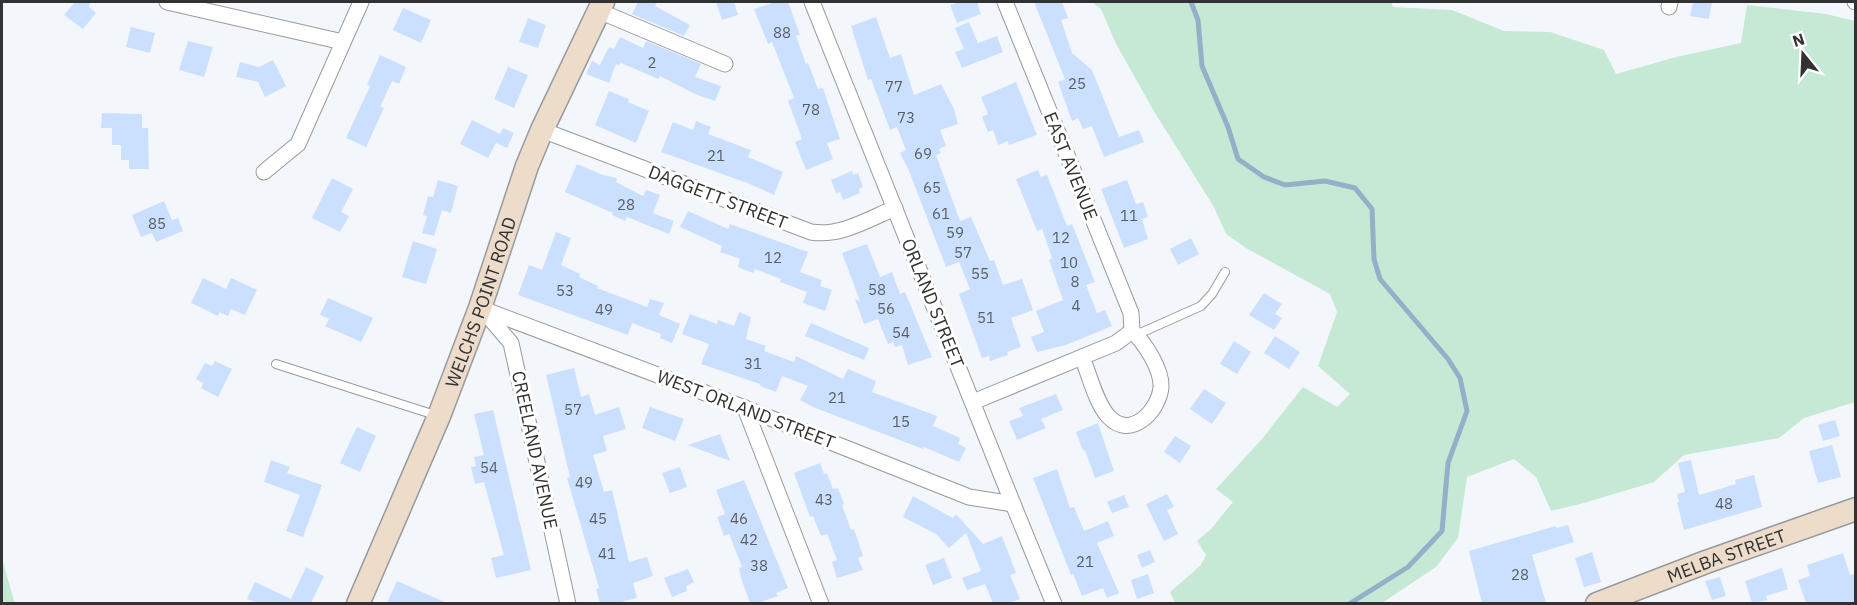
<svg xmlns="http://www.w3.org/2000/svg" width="1857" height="605" font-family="'IBM Plex Sans',sans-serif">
<rect width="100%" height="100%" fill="#f3f7fb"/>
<g fill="#c6e9d5">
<polygon points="1092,2 1391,2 1393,7 1452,10 1504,31 1550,32 1604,50 1616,74 1676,57 1741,43 1747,5 1826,14 1855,21 1855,402 1804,418 1779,438 1684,455 1654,482 1584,503 1551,511 1536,477 1514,459 1467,477 1458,538 1436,567 1382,603 1175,603 1170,592 1200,566 1206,555 1197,541 1211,529 1233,502 1216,489 1262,439 1303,387 1337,407 1350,394 1318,366 1337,312 1330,294 1246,248 1226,234 1214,207 1155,113 1116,44 1101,9"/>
<polygon points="2,558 14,601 15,603 2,603"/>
</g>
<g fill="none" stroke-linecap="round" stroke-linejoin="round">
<polyline stroke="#92b1c8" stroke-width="5" points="1191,2 1198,20 1202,66 1228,127 1238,159 1264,177 1285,185 1325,181 1355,188 1372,209 1374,259 1380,279 1448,359 1460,378 1467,411 1448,463 1442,531 1408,567 1349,604"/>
</g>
<g fill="#cbe0ff">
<polygon points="75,2 90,2 89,7 96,13 83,29 64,15"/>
<polygon points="638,2 657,2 655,6 690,25 684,36 632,14"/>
<polygon points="716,2 734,2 738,15 722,20"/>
<polygon points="775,2 788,2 800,35 796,36 806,64 808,63 818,89 823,88 840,139 827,143 833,159 806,170 795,142 802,139 788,101 794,98 772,42 768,44 754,9"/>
<polygon points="960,2 977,2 981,14 957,23 950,5"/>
<polygon points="1034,2 1062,2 1068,18 1061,20 1072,53 1092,70 1119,137 1139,130 1144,142 1104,157 1092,126 1083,129 1078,118 1072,121 1058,82 1065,79"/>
<polygon points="1693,2 1712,2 1709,19 1690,16"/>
<polygon points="403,8 431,20 421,43 393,30"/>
<polygon points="876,17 890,58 901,54 914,95 941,84 954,109 958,124 940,130 946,146 939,149 941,153 936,155 960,221 971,217 990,261 994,260 1003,285 1022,279 1033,310 1011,318 1021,347 1007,352 1008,355 990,361 989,356 982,358 959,294 970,289 959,262 946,267 909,171 900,153 906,150 897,127 890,130 871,79 868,80 851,26"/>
<polygon points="528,18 546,25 538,48 519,42"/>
<polygon points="969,22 978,43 997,36 1003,52 962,68 955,52 964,49 955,28"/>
<polygon points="131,27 155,33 150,53 126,47"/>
<polygon points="620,37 643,48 646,41 701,64 695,77 721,86 715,101 695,94 660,76 658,79 621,63 619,65 616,64 609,83 586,74 592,61 600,65 609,47 614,49"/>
<polygon points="188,41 213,47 204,77 179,70"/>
<polygon points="380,55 406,67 399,84 392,81 380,107 384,108 366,147 346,138 370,86 367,85"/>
<polygon points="273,60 286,86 265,97 258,82 236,77 240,62 259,67"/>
<polygon points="508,67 528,75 514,108 494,99"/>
<polygon points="1016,82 1037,135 1009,145 1008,141 998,145 993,130 988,132 982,117 988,114 981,97"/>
<polygon points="609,91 629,99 628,102 649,111 636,143 595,125"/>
<polygon points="102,113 142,114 142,128 148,128 149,169 129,169 129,160 121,160 121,145 112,145 112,128 101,128"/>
<polygon points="472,120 500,134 503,128 514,133 507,148 496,143 488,158 460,144"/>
<polygon points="696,121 711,127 708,134 751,150 748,157 783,172 774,195 750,184 661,152 673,122 693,130"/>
<polygon points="577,164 603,175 617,178 616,182 643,196 646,190 660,195 653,213 674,221 669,234 627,217 625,221 612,215 613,213 565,192"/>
<polygon points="1038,170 1041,177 1047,175 1067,226 1072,224 1095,282 1086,285 1097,313 1105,310 1112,326 1066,345 1037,352 1031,337 1044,332 1036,311 1063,300 1049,260 1052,258 1042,229 1037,231 1016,179"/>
<polygon points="852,171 853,175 858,173 863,187 859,189 860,193 843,200 840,192 836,193 831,180"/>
<polygon points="332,178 353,189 341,212 349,216 340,232 312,218"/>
<polygon points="438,180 458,186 451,213 442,210 434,236 422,233 427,216 423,215 428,196 433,197"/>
<polygon points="1127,180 1136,204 1143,202 1148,217 1142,219 1148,239 1124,248 1101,189"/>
<polygon points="164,201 172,220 178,218 183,231 156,242 152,233 141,237 132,215"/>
<polygon points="688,211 728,229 730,224 808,252 800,272 822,280 820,286 832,290 825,311 803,303 807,292 780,282 781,279 755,269 753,273 738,267 740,259 720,252 722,246 680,227"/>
<polygon points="556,232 571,238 561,265 580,274 579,277 598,286 597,288 647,307 650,299 664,303 659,315 680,324 672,343 660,338 661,334 632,323 628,335 518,295 529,265 542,270"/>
<polygon points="1191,238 1199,254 1178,265 1170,249"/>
<polygon points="413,241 437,249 426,284 402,277"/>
<polygon points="867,244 880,277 892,272 900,294 905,292 932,357 908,365 902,345 895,347 893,342 888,344 878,319 864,324 855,299 860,301 842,253"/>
<polygon points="203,278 226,289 231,278 257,290 245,315 231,309 228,316 219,312 218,316 191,303"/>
<polygon points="1264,293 1282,304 1275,314 1282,318 1274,330 1249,315"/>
<polygon points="328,298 373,318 361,342 325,326 329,319 320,315"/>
<polygon points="739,312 751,317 746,339 766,346 764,351 794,362 796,356 843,379 848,369 876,381 872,392 937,416 933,426 960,438 958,444 966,448 959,462 924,447 923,449 813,407 800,400 808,386 782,376 776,392 760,386 760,384 701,364 709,344 682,334 690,314 717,324 718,320 734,326"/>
<polygon points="811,323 869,348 864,360 805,336"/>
<polygon points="1275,336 1300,352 1289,369 1264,353"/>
<polygon points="1234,341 1251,352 1237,374 1220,364"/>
<polygon points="215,361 232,369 218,397 201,388 203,383 196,379 205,363 212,366"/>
<polygon points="574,368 581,397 589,394 595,415 619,407 626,429 603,436 607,451 593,455 604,492 612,490 629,562 647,557 653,576 633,583 637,598 617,603 600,603 596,589 599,588 567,478 570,477 546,375"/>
<polygon points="1204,389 1226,403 1212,424 1190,409"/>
<polygon points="1056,394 1063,410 1041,419 1046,428 1017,440 1009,421 1023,416 1019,408"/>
<polygon points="650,407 684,419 675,441 642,428"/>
<polygon points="493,410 531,570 496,578 491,558 504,555 484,482 475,484 471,467 476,466 474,457 484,455 474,414"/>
<polygon points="1835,420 1840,436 1823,441 1818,425"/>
<polygon points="1098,423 1114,471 1095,478 1085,450 1083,451 1076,432"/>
<polygon points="357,427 376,436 360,472 340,463"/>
<polygon points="720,434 730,461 688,445"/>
<polygon points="1175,436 1191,446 1180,463 1164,452"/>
<polygon points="1832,445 1841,477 1818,483 1809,451"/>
<polygon points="271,460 290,467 287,473 322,485 303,537 286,531 300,495 264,482"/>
<polygon points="1691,460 1699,495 1736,484 1735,480 1754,475 1762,507 1684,530 1677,502 1679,502 1677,494 1685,492 1678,463"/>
<polygon points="820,463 824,474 827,473 833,489 838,488 844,504 842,505 851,530 854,529 863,556 858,558 863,570 837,578 832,562 837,560 827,534 821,536 813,516 810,517 794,473"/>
<polygon points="680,467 687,487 670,493 662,473"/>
<polygon points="1057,469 1070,508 1074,507 1084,531 1108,521 1114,536 1097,543 1119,593 1107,598 1103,588 1082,596 1073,574 1071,575 1033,478"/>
<polygon points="744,480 788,588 776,593 778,596 758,603 750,603 741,578 739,568 742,567 729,534 724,536 717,517 725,514 716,490"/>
<polygon points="1167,494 1174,507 1167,510 1178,534 1164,541 1146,504"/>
<polygon points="1124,495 1129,507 1112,513 1107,502"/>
<polygon points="913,496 953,518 956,514 983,544 1002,536 1016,573 1010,575 1020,599 1009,603 993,603 985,584 967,590 962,578 981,571 966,533 949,548 936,534 903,517"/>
<polygon points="1568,525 1574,542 1532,555 1546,603 1482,603 1469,551 1556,526 1556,528"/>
<polygon points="1150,550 1155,562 1142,568 1137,555"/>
<polygon points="1592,552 1601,582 1584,587 1575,558"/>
<polygon points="1843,553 1850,575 1856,574 1856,603 1806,603 1798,580 1810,576 1807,565"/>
<polygon points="944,558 952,578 933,585 925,565"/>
<polygon points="306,567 324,576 311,603 257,603 247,599 255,582 291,599"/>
<polygon points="1782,568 1788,589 1766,596 1767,600 1752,603 1745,581"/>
<polygon points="688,569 694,582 686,586 687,591 672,597 664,578"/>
<polygon points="1148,574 1154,593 1137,599 1131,580"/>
<polygon points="1720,577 1726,596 1712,600 1705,581"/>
<polygon points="397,581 447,603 387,603"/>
</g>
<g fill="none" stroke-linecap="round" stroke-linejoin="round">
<defs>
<g id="lane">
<polyline points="1136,335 1201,306 1212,294 1225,272"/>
<polyline points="276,364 438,416"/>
</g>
<g id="street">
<polyline points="167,2 343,42"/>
<polyline points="812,2 1013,504 1054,604"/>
<polyline points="1005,2 1131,313 1132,331"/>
<polyline points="1855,2 1856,2"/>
<polyline points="1669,7 1670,2"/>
<polyline points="599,11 725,64"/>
<path d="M542,130L811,232C840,237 869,219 895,208"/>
<polyline points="264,172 298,144 361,2"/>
<polyline points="480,308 745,408 969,497 1013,504"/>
<polyline points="482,309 511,343 568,604"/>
<path d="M1082,357C1089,374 1096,403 1108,416C1130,441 1159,411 1161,387C1162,369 1144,342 1132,331"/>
<polyline points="973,402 1116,343 1132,331"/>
<polyline points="745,408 821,604"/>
</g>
<g id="secondary">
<path id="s1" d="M358,604L439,416L480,308L527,166L542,130L603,2"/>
<path id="s2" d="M1597,604L1706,562L1856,509"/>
</g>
</defs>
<use href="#lane" stroke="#979a9e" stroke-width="10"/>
<use href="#street" stroke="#979a9e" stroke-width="17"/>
<use href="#secondary" stroke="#979a9e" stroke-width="25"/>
<use href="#lane" stroke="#fff" stroke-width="8"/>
<use href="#street" stroke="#fff" stroke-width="15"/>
<use href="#secondary" stroke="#eedcca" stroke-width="22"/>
</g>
<g text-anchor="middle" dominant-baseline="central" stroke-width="6" stroke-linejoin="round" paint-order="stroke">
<g font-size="15" fill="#585e66">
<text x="782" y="32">88</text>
<text x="652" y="62">2</text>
<text x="1077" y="83">25</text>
<text x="894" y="86">77</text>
<text x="811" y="109">78</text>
<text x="906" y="117">73</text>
<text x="923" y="153">69</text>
<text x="716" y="155">21</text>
<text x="932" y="187">65</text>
<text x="626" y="204">28</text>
<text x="941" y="213">61</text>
<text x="1129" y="215">11</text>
<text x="157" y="223">85</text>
<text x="955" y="232">59</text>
<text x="1061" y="237">12</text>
<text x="963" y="252">57</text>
<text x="773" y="257">12</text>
<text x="1069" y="262">10</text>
<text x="980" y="273">55</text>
<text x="1075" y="281">8</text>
<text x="877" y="289">58</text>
<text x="565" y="290">53</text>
<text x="1076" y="305">4</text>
<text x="886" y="308">56</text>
<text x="604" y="309">49</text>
<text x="986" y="317">51</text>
<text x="901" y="332">54</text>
<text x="753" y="363">31</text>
<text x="837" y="397">21</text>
<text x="573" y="409">57</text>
<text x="901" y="421">15</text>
<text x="489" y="467">54</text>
<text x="584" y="482">49</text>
<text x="824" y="499">43</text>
<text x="1724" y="503">48</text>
<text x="598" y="518">45</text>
<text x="739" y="518">46</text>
<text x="749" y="539">42</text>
<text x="607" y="553">41</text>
<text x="1085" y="561">21</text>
<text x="759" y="565">38</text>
<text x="1520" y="574">28</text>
</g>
<g font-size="18" fill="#313233" stroke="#fff">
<text transform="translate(1071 166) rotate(68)">EAST AVENUE</text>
<text transform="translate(718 197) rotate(21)">DAGGETT STREET</text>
<text stroke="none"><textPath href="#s1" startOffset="326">WELCHS POINT ROAD</textPath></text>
<text transform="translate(933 303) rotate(68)">ORLAND STREET</text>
<text transform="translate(746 409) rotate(21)">WEST ORLAND STREET</text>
<text transform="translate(535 450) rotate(78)">CREELAND AVENUE</text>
<text stroke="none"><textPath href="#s2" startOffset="138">MELBA STREET</textPath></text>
</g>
</g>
<rect width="1857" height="605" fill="none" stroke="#313233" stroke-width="6"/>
<g transform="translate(1803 54) rotate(342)" stroke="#ffffff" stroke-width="4.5" paint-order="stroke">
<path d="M0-4.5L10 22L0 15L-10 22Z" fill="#313233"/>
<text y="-9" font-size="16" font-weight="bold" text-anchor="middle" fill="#313233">N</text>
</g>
</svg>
